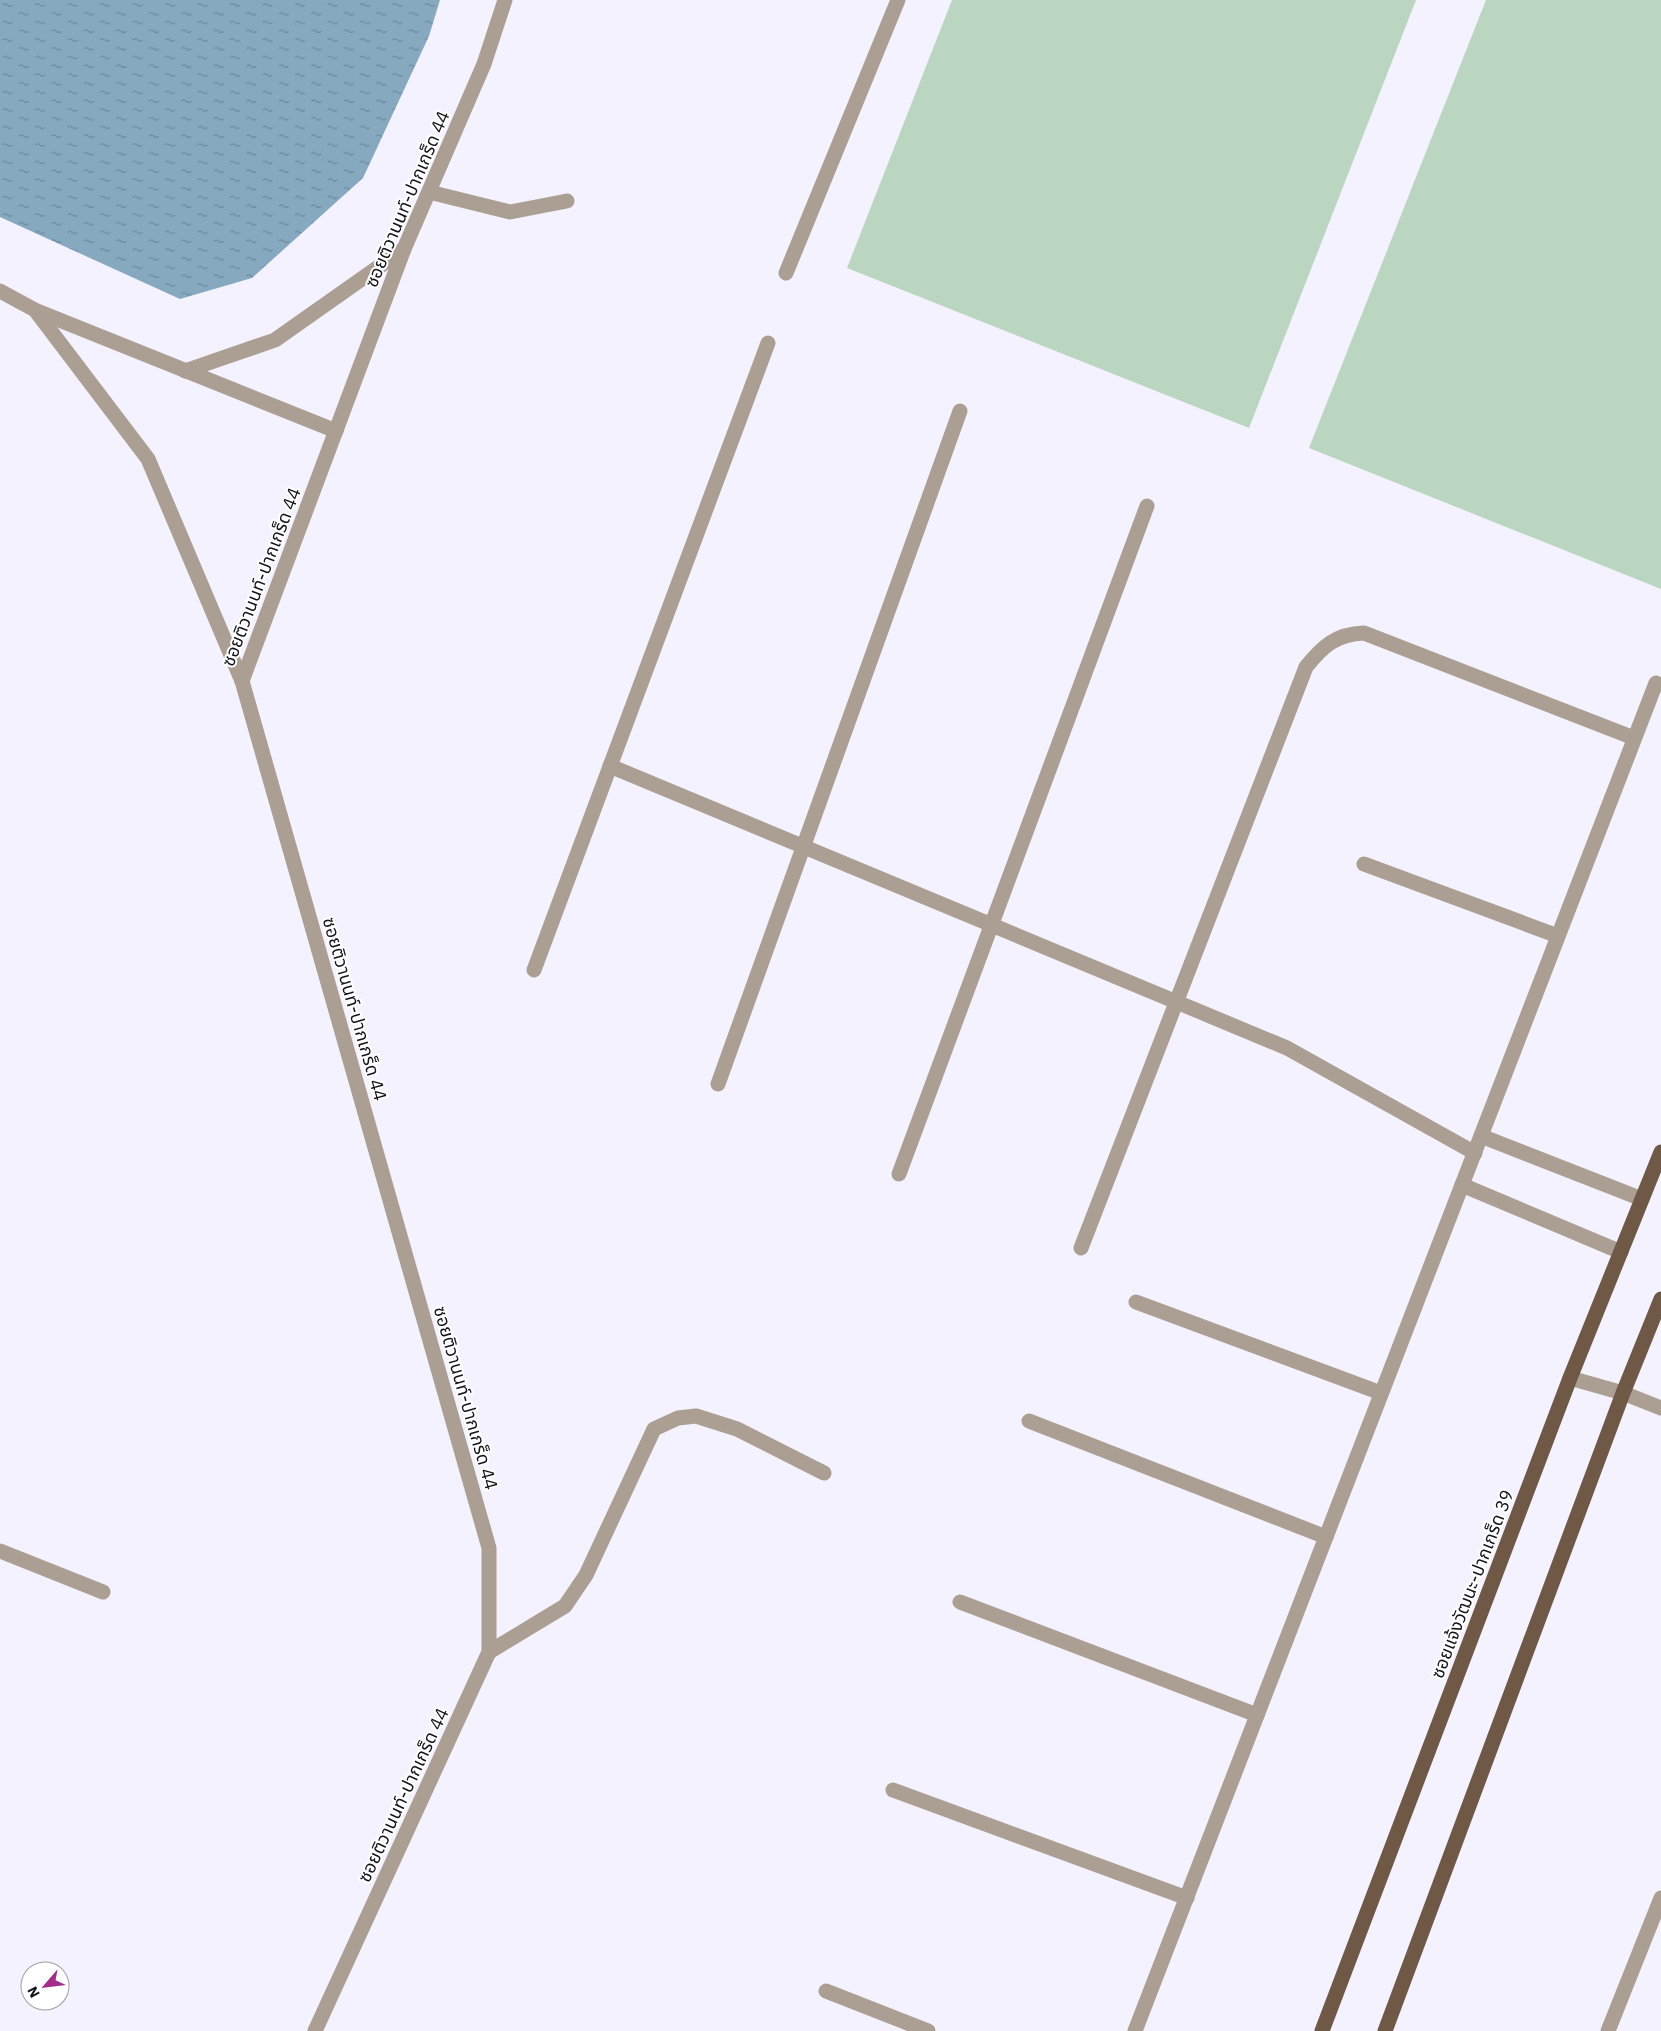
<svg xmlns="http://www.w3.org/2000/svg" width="1661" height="2031" font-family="'IBM Plex Sans','Noto Sans Thai',sans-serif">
<defs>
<pattern id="water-ripples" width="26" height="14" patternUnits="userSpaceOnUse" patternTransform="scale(1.25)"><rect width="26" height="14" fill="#87a9bf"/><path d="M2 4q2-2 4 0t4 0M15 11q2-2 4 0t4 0" fill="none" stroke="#6d889a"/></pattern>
</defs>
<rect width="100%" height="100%" fill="#f4f2ff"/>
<g fill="#bad6c1">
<polygon points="952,0 1416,0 1249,428 847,268"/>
<polygon points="1486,0 1661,0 1661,589 1309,448"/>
</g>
<polygon fill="url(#water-ripples)" points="0,0 440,0 429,36 363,178 252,278 180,299 0,217"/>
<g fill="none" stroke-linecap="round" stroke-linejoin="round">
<g stroke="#ab9e93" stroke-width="15">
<polyline points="429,192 510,212 567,201"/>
<polyline points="786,273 898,0"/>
<polyline points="0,291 35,310 148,459 242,681"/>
<polyline points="37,311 336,431"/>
<polyline points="185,371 275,340 404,249"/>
<polyline points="610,766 1287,1048 1475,1153"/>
<polyline points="1364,864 1558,936"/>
<polyline points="534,970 768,343"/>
<polyline points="718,1084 960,411"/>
<polyline points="1481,1136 1642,1199"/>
<polyline points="899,1174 1147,506"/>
<polyline points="1462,1185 1621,1252"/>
<path d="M1081,1248L1306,667C1323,646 1336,634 1364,633L1634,738"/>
<polyline points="1136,1302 1381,1393"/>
<polyline points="1570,1378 1623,1393 1661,1408"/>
<polyline points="1029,1421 1326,1537"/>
<polyline points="0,1551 103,1592"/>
<polyline points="960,1602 1257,1715"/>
<polyline points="489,1652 565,1606 586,1575 654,1429 678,1418 696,1416 737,1429 824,1473"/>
<polyline points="893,1790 1187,1898"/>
<polyline points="826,1991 928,2031"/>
<polyline points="315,2031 489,1652 489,1548 242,681 404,249 484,64 505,0"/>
<polyline points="1135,2031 1656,683"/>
<polyline points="1608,2031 1661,1898"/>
</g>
<g stroke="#6f5845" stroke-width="15">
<polyline points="1322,2031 1570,1378 1661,1152"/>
<polyline points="1385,2031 1623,1393 1661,1299"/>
</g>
</g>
<g text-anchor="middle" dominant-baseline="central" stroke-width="4" stroke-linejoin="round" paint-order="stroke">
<g font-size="18" fill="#14131a" stroke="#fff">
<text transform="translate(407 199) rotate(-67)">ซอยติวานนท์-ปากเกร็ด 44</text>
<text transform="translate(261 577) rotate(-69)">ซอยติวานนท์-ปากเกร็ด 44</text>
<text transform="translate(355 1009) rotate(74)">ซอยติวานนท์-ปากเกร็ด 44</text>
<text transform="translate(466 1398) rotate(74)">ซอยติวานนท์-ปากเกร็ด 44</text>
<text transform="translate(1472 1584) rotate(-69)">ซอยแจ้งวัฒนะ-ปากเกร็ด 39</text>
<text transform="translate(403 1795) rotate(-65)">ซอยติวานนท์-ปากเกร็ด 44</text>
</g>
</g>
<g transform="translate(45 1986) rotate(242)"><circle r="24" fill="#ffffff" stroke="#a1a1a3"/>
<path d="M0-4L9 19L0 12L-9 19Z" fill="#a32e87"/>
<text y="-8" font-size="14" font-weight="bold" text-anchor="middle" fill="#14131a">N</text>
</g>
</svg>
